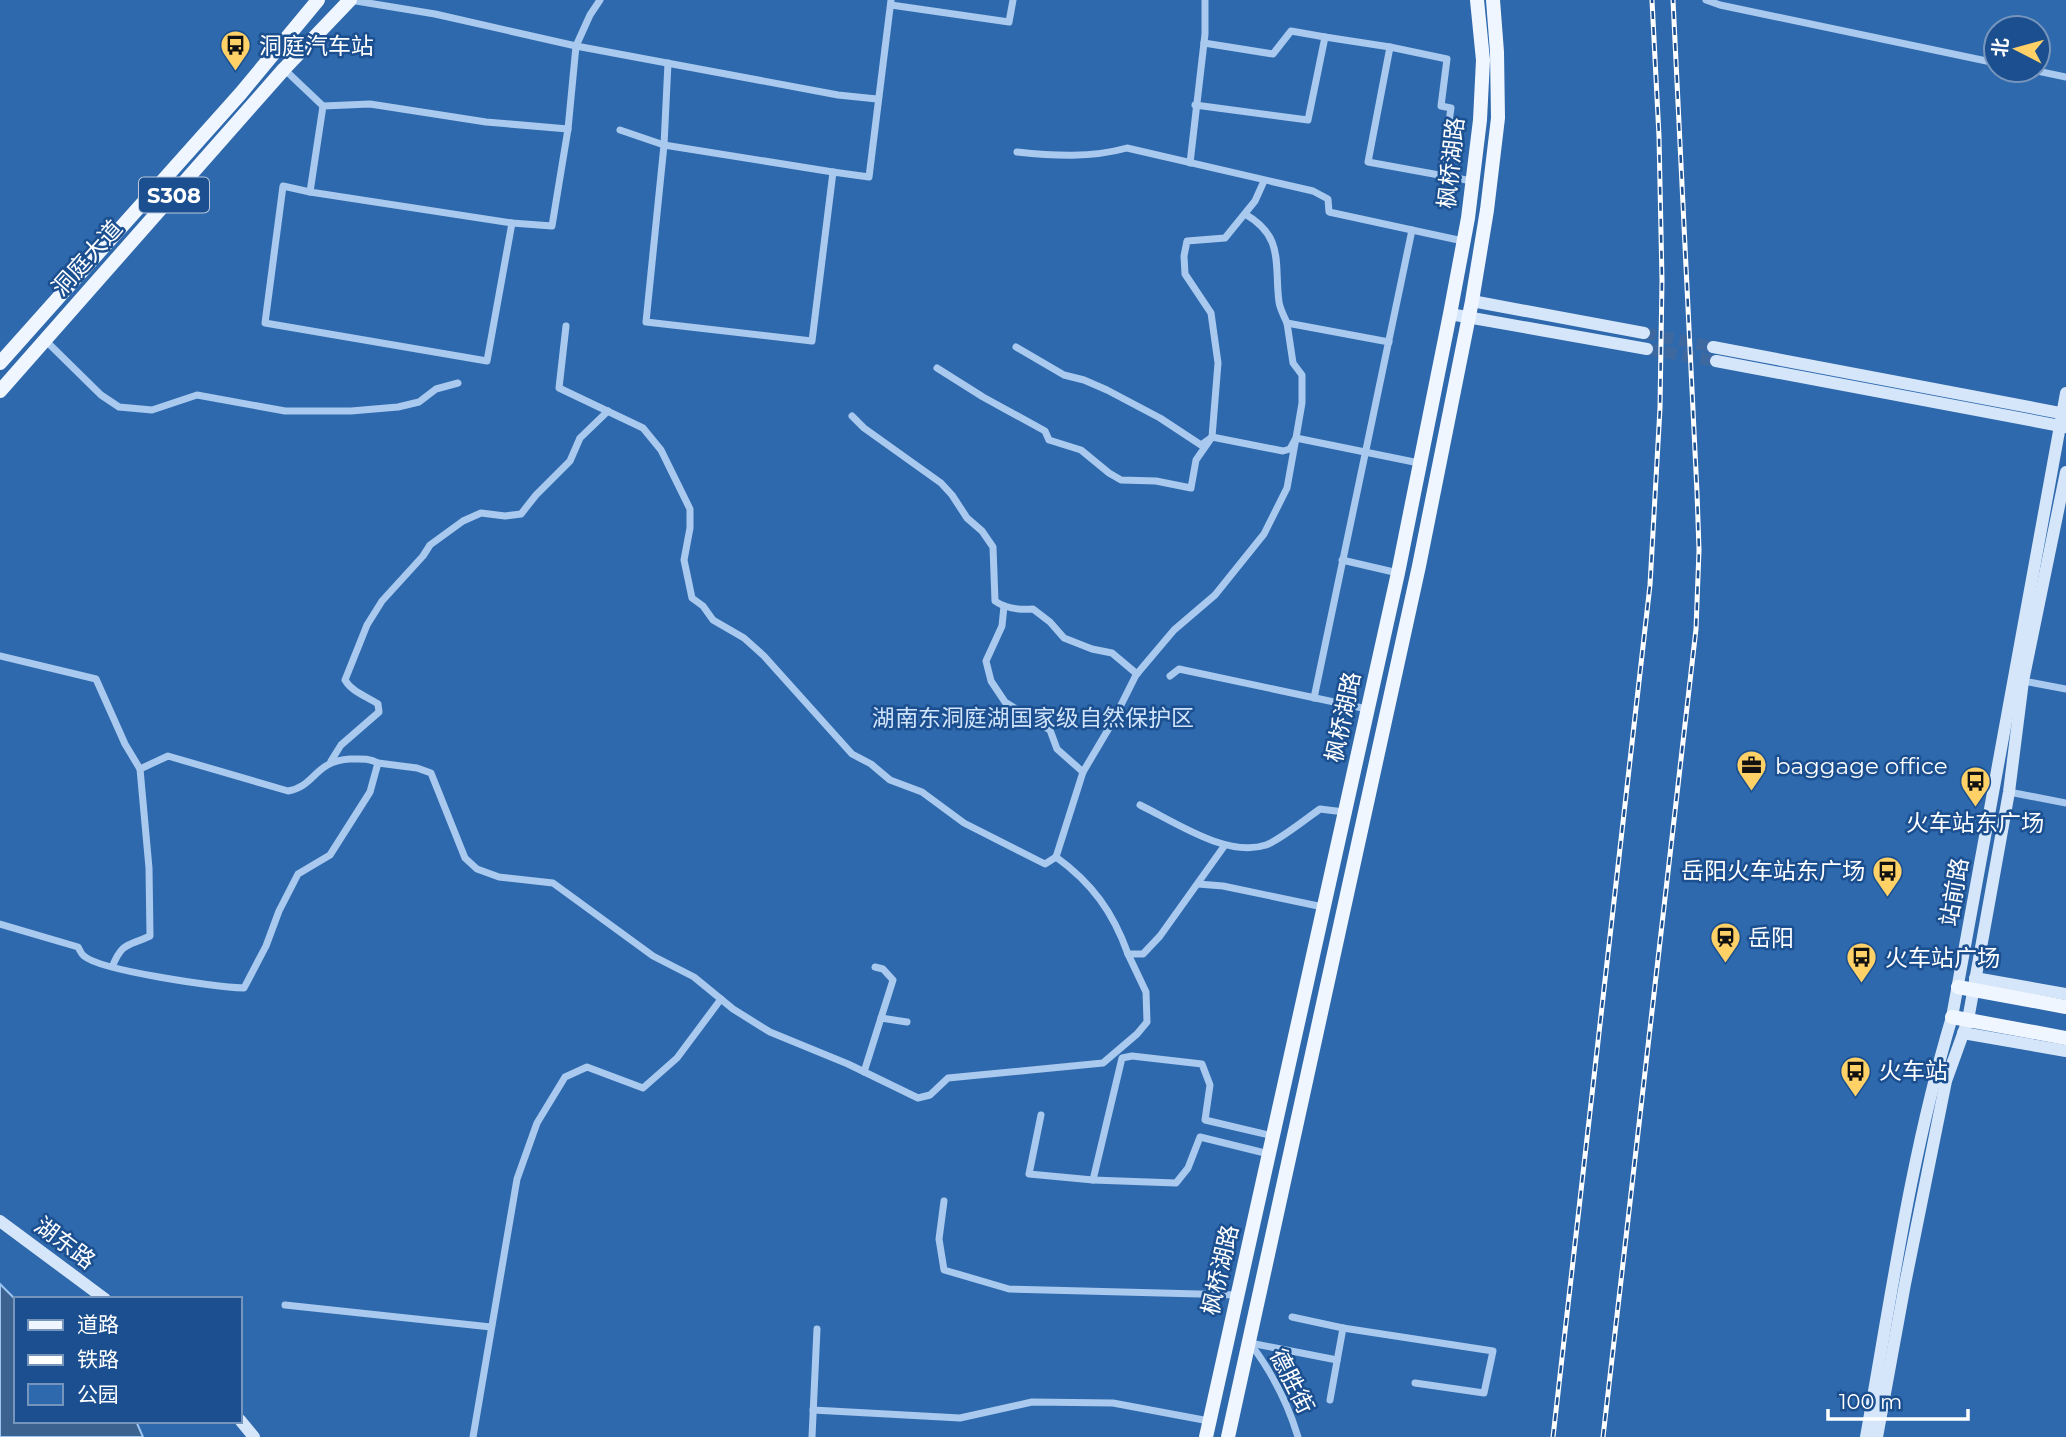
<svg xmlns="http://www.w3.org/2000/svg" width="2066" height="1437" font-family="Montserrat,'Noto Sans SC',sans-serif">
<rect width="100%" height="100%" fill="#1b4f8f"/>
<path fill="#2e69ad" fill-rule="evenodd" d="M0,0H2066V1437H0ZM1996,28H2038V70H1996ZM16,1299H240V1421H16Z"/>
<polygon fill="#3c6290" stroke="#9cc4f0" stroke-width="2" points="0,1284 16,1300 16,1421 136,1421 143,1437 0,1437"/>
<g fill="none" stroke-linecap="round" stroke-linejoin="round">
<g stroke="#3d69a0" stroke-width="12" stroke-dasharray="12 6" stroke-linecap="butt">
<polyline points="1644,333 1713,347"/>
<polyline points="1647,349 1716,361"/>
</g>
<g stroke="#a9c9ee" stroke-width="7">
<polyline points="350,0 435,14 576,46 590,15 600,0"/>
<polyline points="1706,0 1720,5 1996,63"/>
<polyline points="891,5 1009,22 1013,0"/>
<polyline points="1325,37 1390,47 1368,162 1472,181"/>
<polyline points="1390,47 1447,59 1441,106 1451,108 1441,175"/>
<polyline points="668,63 664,145 646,322 812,341 833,172 869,177 891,0"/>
<polyline points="284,69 323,106 310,192 512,223 552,226 568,129 576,46 838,95 877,99"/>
<polyline points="2032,70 2066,77"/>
<polyline points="1195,105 1308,120 1325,37 1291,31 1273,54 1204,43"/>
<polyline points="323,106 370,104 486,122 568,129"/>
<polyline points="620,130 664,145 833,172"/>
<path d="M1017,152C1054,156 1091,158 1127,148L1313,191L1328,199L1329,212L1412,230"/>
<polyline points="1190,163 1205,34 1205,0"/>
<polyline points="310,192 283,186 265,323 487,361 512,223"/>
<path d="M1245,214C1285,237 1274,264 1279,302C1280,309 1284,316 1287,323L1389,342"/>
<path d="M566,326L559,388L643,428L661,450L690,509V528L684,560L692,598L703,606L713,620L744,638L764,656L852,754L871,764L890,780L922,792L964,823L1045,864L1056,857C1092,883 1113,912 1128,954H1143L1160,936L1225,845"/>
<polyline points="45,340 101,395 119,407 152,410 197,395 285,411 351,411 398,407 419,402 436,389 458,383"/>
<polyline points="1016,347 1064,375 1084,380 1107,390 1160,418 1201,445 1212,437 1283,451 1290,449 1296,438 1302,403 1302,375 1293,363 1287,323"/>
<polyline points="937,368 983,397 1045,431 1049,440 1081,450 1109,473 1121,480 1156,481 1191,488 1196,460 1212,437 1218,363 1211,313 1185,274 1184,256 1187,241 1225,238 1255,201 1264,181"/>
<path d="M852,416L864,428L941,483L952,495L967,518L982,531L993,547L995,601C1006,609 1019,610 1033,609L1050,622L1064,638L1092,649L1112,653L1137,674"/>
<polyline points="1342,560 1398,573"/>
<polyline points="1004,606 1002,626 986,661 991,681 1005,702 1050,730 1057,749 1083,772"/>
<polyline points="0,656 96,679 125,744 140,769"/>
<polyline points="1170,676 1179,669 1367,709"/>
<polyline points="2023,681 2066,689"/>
<polyline points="1314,698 1412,230 1463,241"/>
<path d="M331,761L341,745L379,712L378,704C366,696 352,692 345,680L367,625L382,601L423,556L430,545L463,521L481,513L505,516L521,514L536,495L570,461L580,438L608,411"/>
<polyline points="378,763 417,768 431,773 465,858 477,869 499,877 553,883 653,956 694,977 733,1009 770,1032 848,1064 918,1098 930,1095 948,1078 1103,1063 1137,1034 1147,1022 1146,992 1128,954"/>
<polyline points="2009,792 2066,803"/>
<path d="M1140,805C1175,822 1227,858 1266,845C1280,840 1307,818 1320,809L1344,812"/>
<polyline points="1056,857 1083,772 1112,723 1136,675 1174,630 1215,595 1264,534 1287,488 1296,438 1419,463"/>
<polyline points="1198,884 1223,886 1323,907"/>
<path d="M0,924L78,947C80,950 81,954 84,956C101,971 217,987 244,988L266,946L279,911L298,874L330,855L370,792L378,763C369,758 360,759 350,759C314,761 316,786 288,791L168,756L140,769L149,868L150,936C127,947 123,941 112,967"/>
<polyline points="881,1018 907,1022"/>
<polyline points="864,1072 893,980 883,969 875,967"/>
<polyline points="1041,1115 1029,1174 1093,1180"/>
<polyline points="1269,1154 1200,1137 1188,1168 1176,1183 1093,1180 1122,1058 1132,1056 1202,1064 1210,1085 1205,1120 1273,1136"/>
<polyline points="944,1201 939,1239 944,1270 1009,1289 1238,1295"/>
<polyline points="285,1305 491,1327"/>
<polyline points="1292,1317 1343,1328 1330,1400"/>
<polyline points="1343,1328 1493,1351 1484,1393 1415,1383"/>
<path d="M1250,1343C1271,1371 1288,1403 1298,1437"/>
<polyline points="1250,1343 1337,1360"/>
<polyline points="813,1410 960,1418 1032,1402 1113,1403 1209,1421"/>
<polyline points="473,1437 517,1179 537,1123 565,1077 587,1067 643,1088 677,1058 721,999"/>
<polyline points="812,1437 817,1329"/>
</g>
<g stroke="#d6e6fa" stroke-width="12">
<polyline points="1472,301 1644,333"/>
<polyline points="1450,314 1647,349"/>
<polyline points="1713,347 2066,414"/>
<polyline points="1716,361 2066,427"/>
<polyline points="1975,978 2066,994"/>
<polyline points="1963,1033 2066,1051"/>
<polyline points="0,1221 105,1299"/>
<polyline points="240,1420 254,1437"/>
<path d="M1866,1437C1891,1297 1911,1154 1952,1017L2066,393"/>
<polyline points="1877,1437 1905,1284 1946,1081 1968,1020 2009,792 2023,681 2066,472"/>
</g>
<g stroke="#f0f6ff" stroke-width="14">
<polyline points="0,363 241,93 318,0"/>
<polyline points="0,391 284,69 350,0"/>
<polyline points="1958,987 2066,1007"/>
<polyline points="1952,1017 2066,1038"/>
<polyline points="1206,1437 1398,573 1450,314 1468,218 1480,120 1483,60 1477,0"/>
<polyline points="1228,1437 1419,566 1472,301 1487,210 1498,118 1497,52 1493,0"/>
</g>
<defs>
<g id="rail">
<polyline points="1553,1437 1650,585 1660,408 1662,280 1659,136 1652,0"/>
<polyline points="1603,1437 1696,629 1699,550 1697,492 1673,0"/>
</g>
</defs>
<use href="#rail" stroke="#fff" stroke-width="5"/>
<use href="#rail" stroke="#1b4f8f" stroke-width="2.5" stroke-dasharray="8" stroke-linecap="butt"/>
</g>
<defs>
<symbol id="bus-pin" viewBox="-11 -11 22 30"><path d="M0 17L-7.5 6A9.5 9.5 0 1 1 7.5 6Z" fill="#ffd166" stroke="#1b4f8f"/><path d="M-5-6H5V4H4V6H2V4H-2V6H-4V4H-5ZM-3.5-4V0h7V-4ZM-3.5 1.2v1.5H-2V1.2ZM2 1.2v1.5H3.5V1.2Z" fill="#111"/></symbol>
<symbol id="office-pin" viewBox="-11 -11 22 30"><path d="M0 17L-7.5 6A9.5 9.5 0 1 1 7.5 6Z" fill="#ffd166" stroke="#1b4f8f"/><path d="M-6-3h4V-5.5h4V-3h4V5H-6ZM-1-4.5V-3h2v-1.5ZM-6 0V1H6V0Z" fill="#111"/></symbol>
<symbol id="station-pin" viewBox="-11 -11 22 30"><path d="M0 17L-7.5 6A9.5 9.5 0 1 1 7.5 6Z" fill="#ffd166" stroke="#1b4f8f"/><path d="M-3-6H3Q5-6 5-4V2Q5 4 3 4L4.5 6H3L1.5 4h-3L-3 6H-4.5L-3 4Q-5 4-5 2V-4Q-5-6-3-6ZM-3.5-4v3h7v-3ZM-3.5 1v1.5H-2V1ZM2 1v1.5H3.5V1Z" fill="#111"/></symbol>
</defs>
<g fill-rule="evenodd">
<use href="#bus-pin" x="218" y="28" width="35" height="47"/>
<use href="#office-pin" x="1734" y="748" width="35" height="47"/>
<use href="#bus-pin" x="1958" y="764" width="35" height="47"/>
<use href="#bus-pin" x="1870" y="854" width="35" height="47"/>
<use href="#station-pin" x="1708" y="920" width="35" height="47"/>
<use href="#bus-pin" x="1844" y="940" width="35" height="47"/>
<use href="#bus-pin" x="1838" y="1054" width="35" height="47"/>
</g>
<g text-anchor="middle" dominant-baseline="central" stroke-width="5" stroke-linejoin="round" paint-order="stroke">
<rect fill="#1b4f8f" stroke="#bbcadd" stroke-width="2" x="139" y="177.5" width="70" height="35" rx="5"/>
<g font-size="21" font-weight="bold" fill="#fff">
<text x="174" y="195">S308</text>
</g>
<g font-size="23" fill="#fff" stroke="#1b4f8f" text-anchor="start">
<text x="259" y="46">洞庭汽车站</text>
<text x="1775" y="766">baggage office</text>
<text x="1975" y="823" text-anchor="middle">火车站东广场</text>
<text x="1865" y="871" text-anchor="end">岳阳火车站东广场</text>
<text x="1748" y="938">岳阳</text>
<text x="1885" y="958">火车站广场</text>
<text x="1879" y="1071">火车站</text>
</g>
<g font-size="23" fill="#fff" stroke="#1b4f8f">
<text transform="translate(1451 163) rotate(-84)">枫桥湖路</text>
<text transform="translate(87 258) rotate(-48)">洞庭大道</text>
<text transform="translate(1343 717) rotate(-78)">枫桥湖路</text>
<text transform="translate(1954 892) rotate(-80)">站前路</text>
<text transform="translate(65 1243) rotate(37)">湖东路</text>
<text transform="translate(1220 1270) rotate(-77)">枫桥湖路</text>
<text transform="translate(1292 1381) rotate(63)">德胜街</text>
</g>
<g font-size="23" fill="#cfe3fa" stroke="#1b4f8f">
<text x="1033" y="718">湖南东洞庭湖国家级自然保护区</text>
</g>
</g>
<rect x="14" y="1297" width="228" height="126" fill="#1b4f8f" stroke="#7695bc" stroke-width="2"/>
<rect x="28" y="1320" width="35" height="10" fill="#f0f6ff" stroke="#7695bc" stroke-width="2"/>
<text x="77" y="1332" font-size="21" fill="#ffffff">道路</text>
<rect x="28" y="1355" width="35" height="10" fill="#ffffff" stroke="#7695bc" stroke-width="2"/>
<text x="77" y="1367" font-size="21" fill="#ffffff">铁路</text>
<rect x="28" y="1384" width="35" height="21" fill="#2e69ad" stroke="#7695bc" stroke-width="2"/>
<text x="77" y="1402" font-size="21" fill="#ffffff">公园</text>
<g transform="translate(2017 49) rotate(276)"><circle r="33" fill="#1b4f8f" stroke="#7695bc" stroke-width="2"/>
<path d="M0-5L12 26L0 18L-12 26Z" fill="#ffd166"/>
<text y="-10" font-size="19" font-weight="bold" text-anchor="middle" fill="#ffffff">北</text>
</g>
<path d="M1828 1409v10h140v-10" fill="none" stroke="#ffffff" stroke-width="3.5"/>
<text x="1839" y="1409" font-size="21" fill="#ffffff" stroke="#1b4f8f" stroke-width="5" paint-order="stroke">100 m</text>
</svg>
